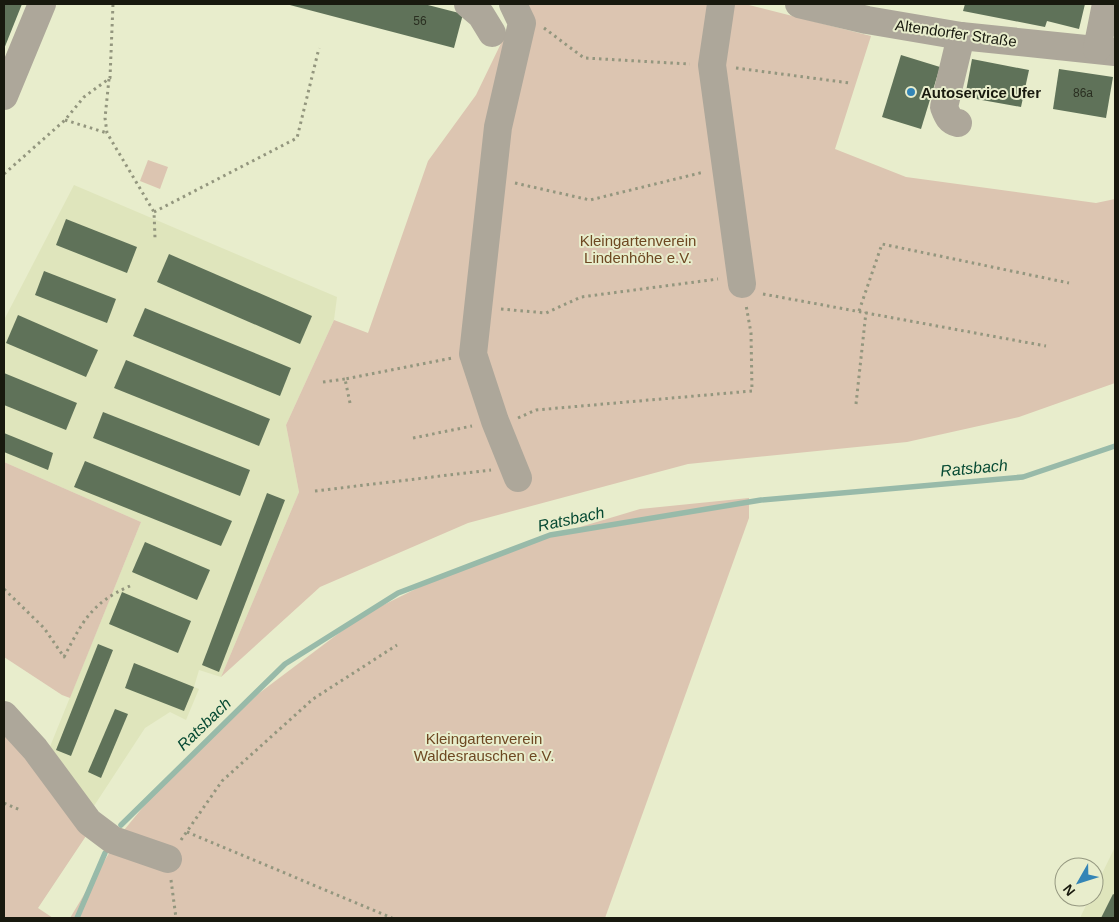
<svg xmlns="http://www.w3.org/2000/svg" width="1119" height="922" font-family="Arial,sans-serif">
<rect width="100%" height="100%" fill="#e8edcc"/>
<g fill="#dfe5bc">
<polygon points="74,185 337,297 334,320 286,425 299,492 221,677 199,670 194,687 199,689 186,720 170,712 145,728 92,809 47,754 141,522 4,462 4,320"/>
<polygon points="1115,847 1115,918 1080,918 1090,897 1094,897 1094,890"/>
</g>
<g fill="#dcc5b1">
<polygon points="520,4 745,4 871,36 835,149 906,177 1096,203 1115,199 1115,383 1019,417 907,442 688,464 468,523 320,587 221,677 299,492 286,425 334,320 368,333 428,161 476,95"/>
<polygon points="148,160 168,167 160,189 140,181"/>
<polygon points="4,462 141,522 70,698 62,695 4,657"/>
<polygon points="749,498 749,518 605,918 70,918 120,835 162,784 258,694 363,615 446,574 530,542 640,509"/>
<polygon points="4,727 86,836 38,908 53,918 4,918"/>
</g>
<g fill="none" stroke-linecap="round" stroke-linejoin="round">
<g stroke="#98baa9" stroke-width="5.5">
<polyline points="121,825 285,664 398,593 550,535 761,500 1023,477 1115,446"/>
<polyline points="77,918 105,853"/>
</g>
</g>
<g fill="#5f7259">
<polygon points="4,4 22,4 4,49"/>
<polygon points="286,4 424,4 463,14 454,48"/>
<polygon points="965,4 1085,4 1079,29 1047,21 1045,27 963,11"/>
<polygon points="901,55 940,67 921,129 882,117"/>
<polygon points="972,59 1029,70 1021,107 965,97"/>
<polygon points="1059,69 1113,77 1106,118 1053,109"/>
<polygon points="66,219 137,247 127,273 56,245"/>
<polygon points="169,254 312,316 300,344 157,282"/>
<polygon points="44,271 116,299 107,323 35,295"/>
<polygon points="145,308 291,368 280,396 133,336"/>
<polygon points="18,315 98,350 86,377 6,343"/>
<polygon points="126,360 270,419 259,446 114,388"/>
<polygon points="4,373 77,403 66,430 4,405"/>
<polygon points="103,412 250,470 240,496 93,438"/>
<polygon points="4,433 53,453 48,470 4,452"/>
<polygon points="85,461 232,521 221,546 74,487"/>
<polygon points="267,493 285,500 219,672 202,665"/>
<polygon points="145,542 210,570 197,600 132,572"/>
<polygon points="122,592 191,621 178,653 109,624"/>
<polygon points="98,644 113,650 71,756 56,750"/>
<polygon points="134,663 194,687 184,711 125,688"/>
<polygon points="115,709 128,714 101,778 88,772"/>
<polygon points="1113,894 1115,895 1115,918 1101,918"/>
</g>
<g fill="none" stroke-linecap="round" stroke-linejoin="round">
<g stroke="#93967e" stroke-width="3" stroke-dasharray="2.5 4" stroke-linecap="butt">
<polyline points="544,28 584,58 690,64"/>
<polyline points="736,68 850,83"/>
<polyline points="109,79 105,118 107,133 154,212 155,238"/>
<polyline points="65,120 107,133"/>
<polyline points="4,174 65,120 84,97 110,78 113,4"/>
<polyline points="515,183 590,200 704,172"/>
<polyline points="154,212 297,138 319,48"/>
<polyline points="763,294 1046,346"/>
<polyline points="501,309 546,313 581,297 718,279"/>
<polyline points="859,311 882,244 1069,283"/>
<polyline points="323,382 345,379"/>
<polyline points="350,403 345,379 452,358"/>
<polyline points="856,404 866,312"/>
<polyline points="518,418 536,410 752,391 751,333 746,305"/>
<polyline points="413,438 472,426"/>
<polyline points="315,491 491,470"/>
<path d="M4,589L44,628L64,657C83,621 91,603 130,586"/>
<polyline points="4,803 20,810"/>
<polyline points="187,832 392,918"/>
<polyline points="181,840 222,781 313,699 397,645"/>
<polyline points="171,880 176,918"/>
</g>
<g stroke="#ada79a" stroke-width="28">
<polyline points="468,4 481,15 492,33"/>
<polyline points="513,4 522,23 498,127 473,354 495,421 518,478"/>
<polyline points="721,4 712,65 742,284"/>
<polyline points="799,4 867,20 961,36 1115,52"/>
<polyline points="1097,49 1106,4"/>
<polyline points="4,96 42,4"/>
<path d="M958,123C949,121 947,115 944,107L961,36"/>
<polyline points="4,715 35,749 89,822 113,840 168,859"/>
</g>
</g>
<circle fill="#3485b6" stroke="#e8edcc" stroke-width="2" cx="911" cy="92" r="5"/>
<g text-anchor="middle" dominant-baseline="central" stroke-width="4" stroke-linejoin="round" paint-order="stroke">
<g font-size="12" fill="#2a2f21">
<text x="420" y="21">56</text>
<text x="1083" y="93">86a</text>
</g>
<g font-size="15" fill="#18190e" stroke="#e8edcc">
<text transform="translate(956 33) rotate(8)">Altendorfer Straße</text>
</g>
<g font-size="15" font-weight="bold" fill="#18190e" stroke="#e8edcc" text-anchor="start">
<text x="921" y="92">Autoservice Ufer</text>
</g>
<g font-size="15" fill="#6e4822" stroke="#e8edcc">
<text x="638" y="240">Kleingartenverein<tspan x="638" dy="17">Lindenhöhe e.V.</tspan></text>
<text x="484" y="738">Kleingartenverein<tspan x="484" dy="17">Waldesrauschen e.V.</tspan></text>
</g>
<g font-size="16" font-style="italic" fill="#064a33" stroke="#e8edcc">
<text transform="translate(974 468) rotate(-5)">Ratsbach</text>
<text transform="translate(571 519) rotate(-12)">Ratsbach</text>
<text transform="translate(204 724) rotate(-44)">Ratsbach</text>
</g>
</g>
<rect width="1119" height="922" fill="none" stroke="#18190e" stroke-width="10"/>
<g transform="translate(1079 882) rotate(231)"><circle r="24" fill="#e8edcc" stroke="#959880"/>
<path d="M0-4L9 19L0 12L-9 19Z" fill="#3485b6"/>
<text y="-8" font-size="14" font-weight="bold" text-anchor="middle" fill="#18190e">N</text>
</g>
</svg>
